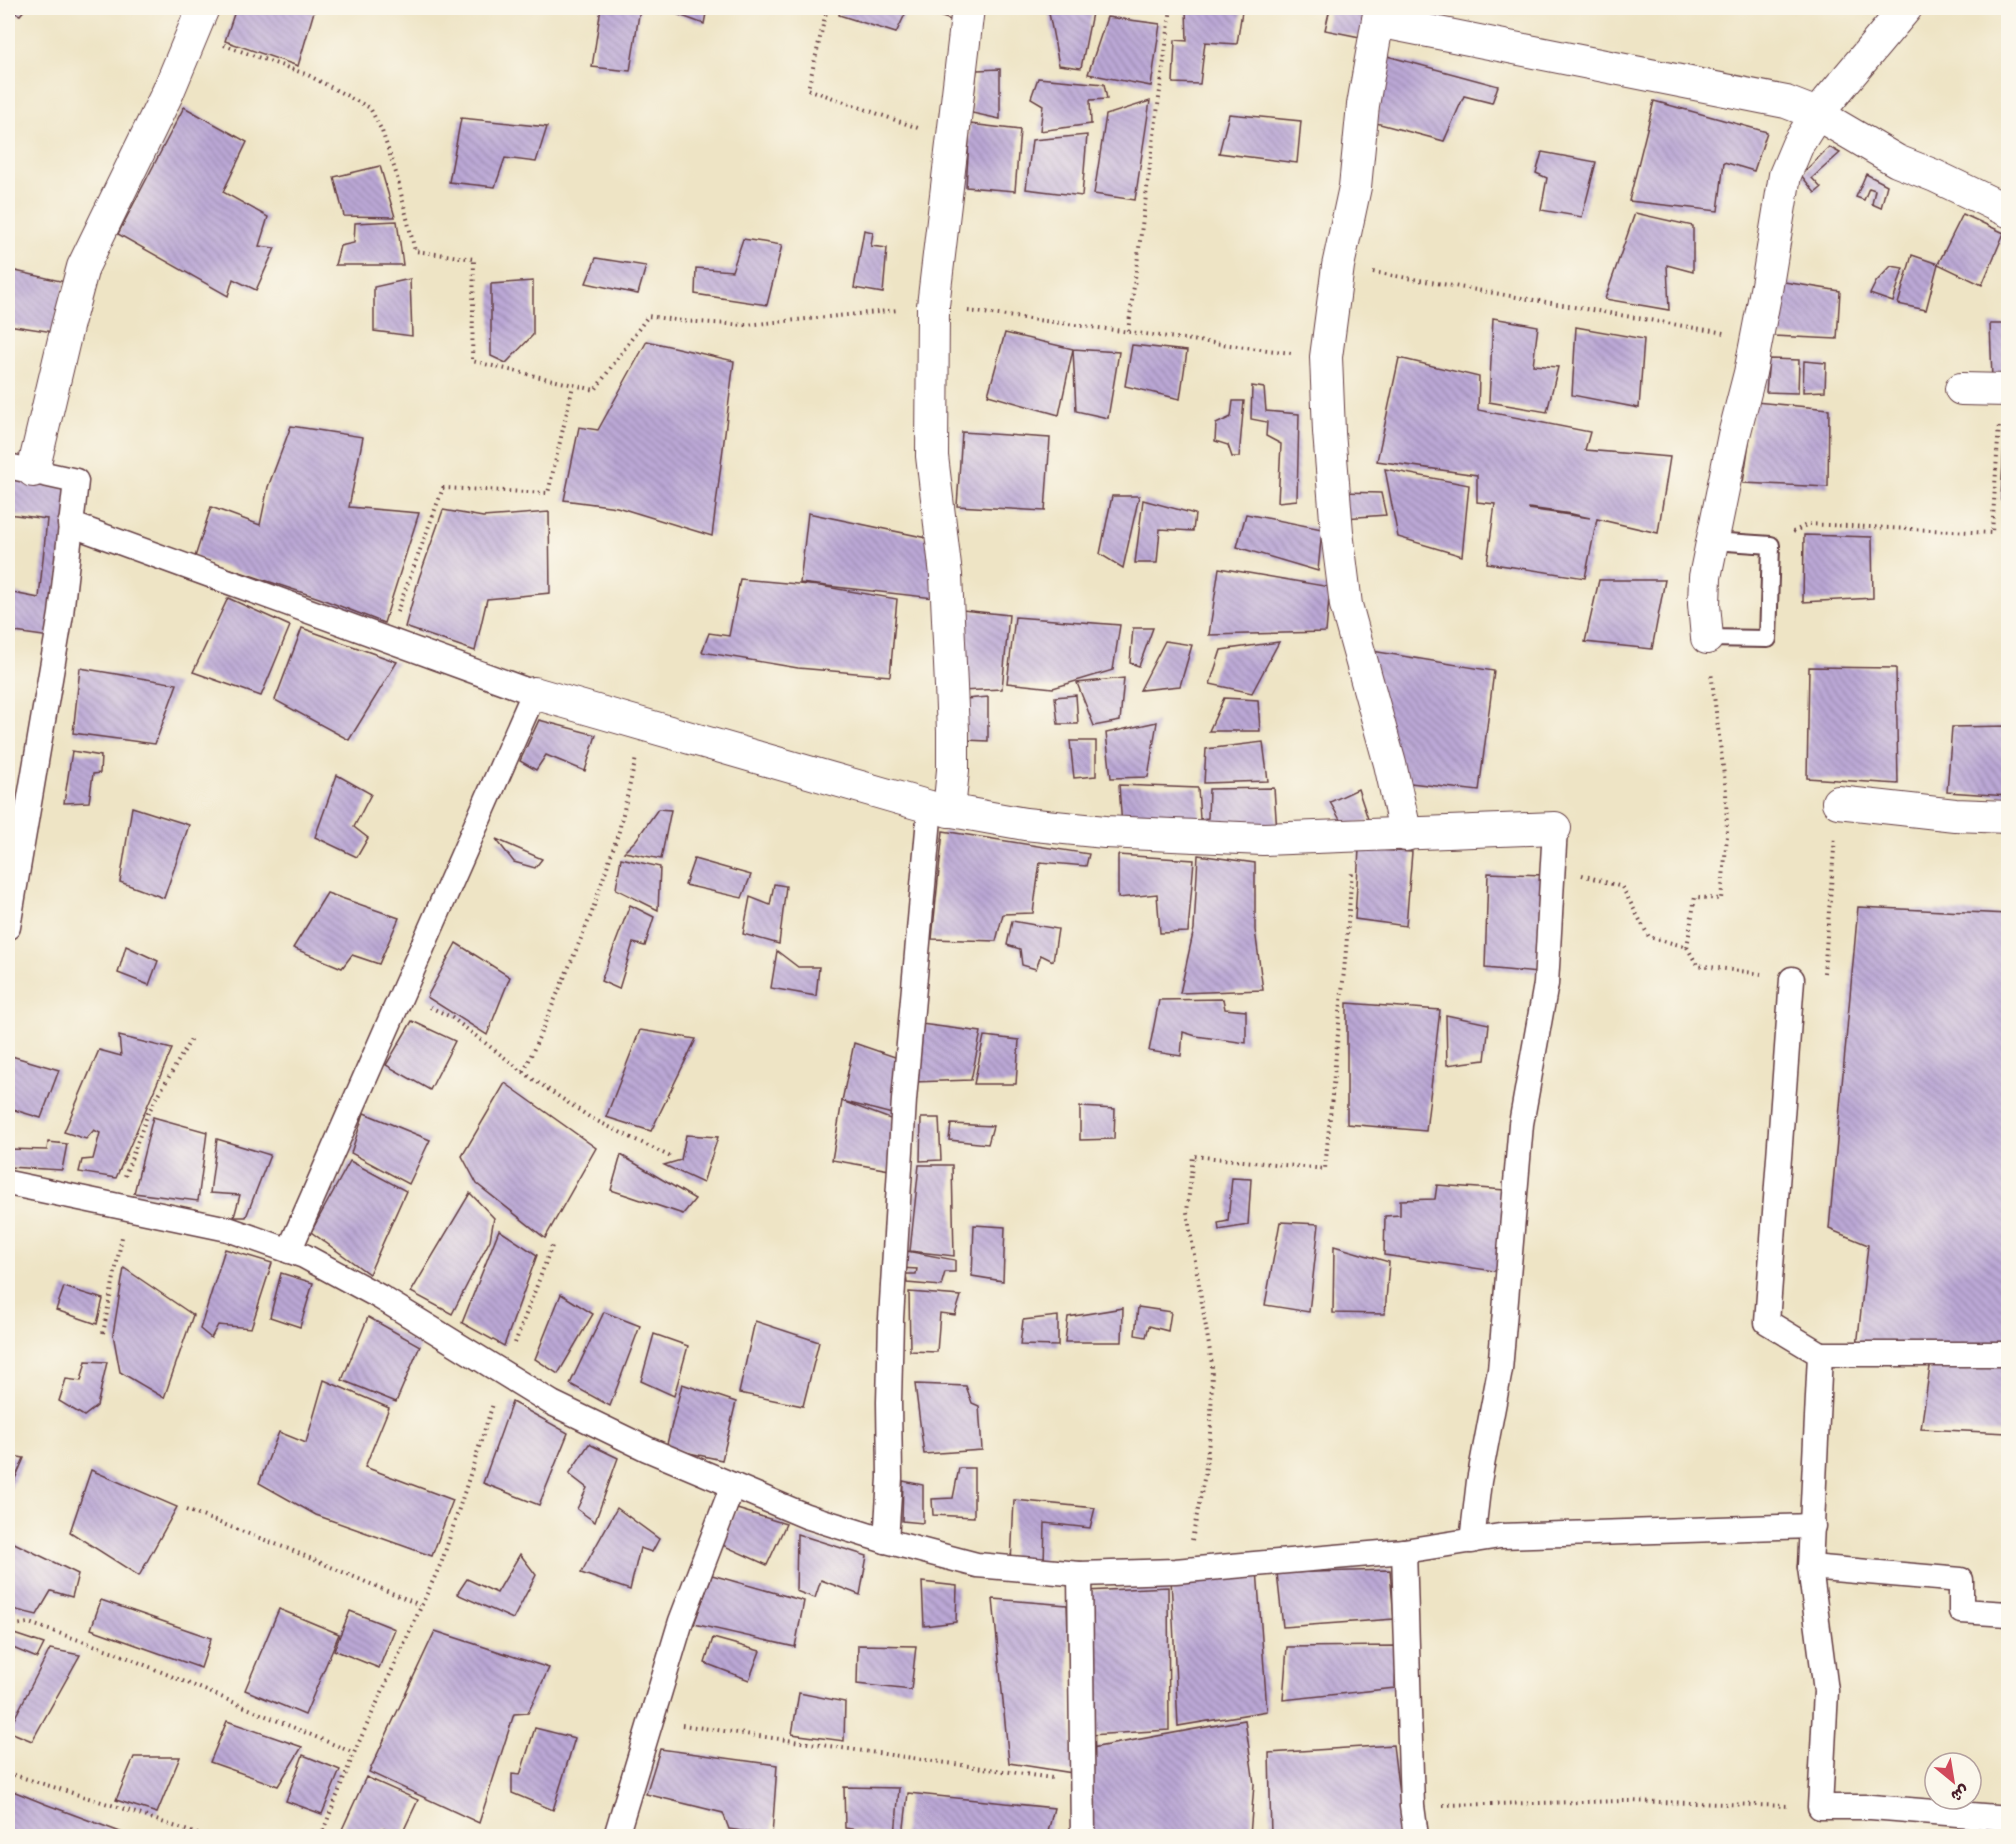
<svg xmlns="http://www.w3.org/2000/svg" width="2016" height="1844" font-family="Kalam,'Playpen Sans Arabic',sans-serif">
<defs>
<pattern id="building-back-hatch" width="6" height="6" patternUnits="userSpaceOnUse" patternTransform="scale(1.5)"><rect width="6" height="6" fill="#bba8d6"/><path d="M-1 5l2 2M0 0l6 6M5-1l2 2" fill="none" stroke="#9a88ae"/></pattern>
</defs>
<rect width="100%" height="100%" fill="#fbf7ec"/>
<filter id="ink" filterUnits="userSpaceOnUse"><feTurbulence type="fractalNoise" baseFrequency=".0167" numOctaves="2"/><feDisplacementMap in="SourceGraphic" scale="12" xChannelSelector="R" yChannelSelector="G"/><feConvolveMatrix kernelMatrix="1 2 1 2 8 2 1 2 1" color-interpolation-filters="sRGB"/></filter>
<filter id="wash" filterUnits="userSpaceOnUse"><feTurbulence type="fractalNoise" baseFrequency=".008" numOctaves="4" result="noise"/><feDisplacementMap in="SourceGraphic" scale="24" xChannelSelector="R" yChannelSelector="G"/><feGaussianBlur stdDeviation="1.35" result="paint"/><feColorMatrix in="noise" values="0 0 0 0 0 0 0 0 0 0 0 0 0 0 0 0 0 1.4 0 .05"/><feComposite in="paint" operator="in"/></filter>
<g filter="url(#wash)">
<rect width="100%" height="100%" fill="#eee4c5"/>
<g id="blocks">
<g fill="url(#building-back-hatch)" fill-rule="evenodd">
<polygon points="8,8 26,8 20,15 8,10"/>
<polygon points="236,8 315,8 298,66 225,41"/>
<polygon points="601,8 640,8 630,71 592,67"/>
<polygon points="660,8 707,8 704,24"/>
<polygon points="840,8 908,8 896,33 839,15"/>
<polygon points="915,8 956,8 954,21"/>
<polygon points="1048,8 1093,8 1081,68 1059,65"/>
<polygon points="1186,8 1227,8 1242,11 1237,44 1205,42 1200,84 1173,83 1175,40 1187,41"/>
<polygon points="1330,8 1368,8 1365,38 1325,30"/>
<polygon points="1107,17 1160,24 1151,86 1088,74"/>
<polygon points="1387,56 1498,86 1492,103 1464,96 1444,141 1376,123"/>
<polygon points="1000,69 1000,119 972,113 977,70"/>
<polygon points="1038,78 1104,84 1107,99 1090,100 1091,124 1040,131 1043,105 1031,98"/>
<polygon points="1150,101 1135,200 1094,194 1106,115"/>
<polygon points="1654,101 1767,132 1754,171 1724,162 1718,211 1629,201"/>
<polygon points="184,107 247,142 223,192 268,217 259,246 275,248 256,290 233,279 228,296 118,234"/>
<polygon points="1229,114 1301,121 1297,163 1219,153"/>
<polygon points="461,118 547,127 536,162 505,158 495,187 449,182"/>
<polygon points="970,124 1020,130 1015,191 966,187"/>
<polygon points="1087,135 1082,196 1026,189 1032,140"/>
<polygon points="1829,147 1840,153 1812,178 1821,188 1815,193 1801,175"/>
<polygon points="1542,152 1596,162 1582,217 1541,210 1547,178 1536,173"/>
<polygon points="380,166 395,217 344,216 334,177"/>
<polygon points="1866,174 1887,185 1881,208 1872,204 1875,190 1869,188 1864,200 1856,197"/>
<polygon points="1635,213 1693,226 1693,272 1667,265 1669,310 1605,299"/>
<polygon points="1963,214 2004,233 1982,285 1938,264"/>
<polygon points="397,221 403,265 335,265 340,246 354,243 355,223"/>
<polygon points="864,230 873,232 871,246 887,248 883,293 854,288"/>
<polygon points="743,239 782,245 767,305 695,294 696,268 732,271"/>
<polygon points="1912,255 1938,264 1926,310 1898,304"/>
<polygon points="596,258 646,266 638,294 586,283"/>
<polygon points="1891,266 1903,268 1893,302 1870,294 1876,282"/>
<polygon points="11,270 65,282 53,332 8,325 8,286"/>
<polygon points="410,279 412,336 374,331 374,287"/>
<polygon points="533,281 533,335 506,363 491,356 491,284"/>
<polygon points="1778,281 1840,291 1837,339 1773,336"/>
<polygon points="1493,318 1538,326 1533,365 1558,367 1547,412 1489,402"/>
<polygon points="1990,324 2008,324 2008,382 1992,379"/>
<polygon points="1576,327 1644,339 1639,408 1572,395"/>
<polygon points="1005,333 1073,349 1119,352 1108,418 1076,411 1073,349 1059,415 988,395"/>
<polygon points="647,341 734,361 712,536 617,507 564,500 579,427 598,430"/>
<polygon points="1132,345 1187,351 1180,399 1125,386"/>
<path d="M1399,358L1479,377L1478,410L1590,432L1585,450L1670,457L1658,533L1597,519L1585,578L1487,563L1495,504L1477,502V475L1377,461ZM1529,508L1572,514L1590,518L1529,509Z"/>
<polygon points="1769,359 1799,360 1798,393 1766,392"/>
<polygon points="1804,361 1826,363 1825,391 1803,392"/>
<polygon points="1252,386 1264,388 1266,411 1299,414 1297,500 1278,502 1281,444 1266,436 1267,422 1251,419"/>
<polygon points="1233,401 1244,401 1239,457 1232,457 1228,445 1215,441 1216,424 1231,417"/>
<polygon points="1755,402 1829,409 1828,487 1743,483"/>
<polygon points="291,426 363,437 349,507 419,513 384,623 319,598 195,557 211,507 260,525 268,487"/>
<polygon points="2005,427 2008,427 2008,500 2001,500"/>
<polygon points="962,432 1050,438 1045,511 957,506"/>
<polygon points="1385,469 1469,485 1462,556 1398,537"/>
<polygon points="8,479 72,489 50,637 8,631 8,592 39,598 47,519 8,514"/>
<polygon points="1340,492 1381,493 1386,515 1344,518"/>
<polygon points="1112,496 1139,496 1123,568 1100,554"/>
<polygon points="1143,500 1195,514 1193,531 1160,529 1157,563 1135,563"/>
<polygon points="443,510 483,517 549,512 550,593 487,599 475,651 405,627 419,578"/>
<polygon points="808,513 932,539 943,599 800,583"/>
<polygon points="1246,514 1322,529 1318,571 1237,547"/>
<polygon points="1804,535 1872,537 1873,598 1803,602"/>
<polygon points="1219,568 1330,587 1326,632 1209,635"/>
<polygon points="740,579 820,586 897,599 890,676 798,668 702,652 709,633 729,636"/>
<polygon points="1599,580 1665,580 1652,649 1585,642"/>
<polygon points="228,598 290,626 261,696 193,672"/>
<polygon points="962,610 1009,615 1002,689 960,691"/>
<polygon points="1015,617 1120,625 1113,670 1053,688 1007,683"/>
<polygon points="302,628 397,662 349,740 275,700"/>
<polygon points="1133,628 1153,628 1139,666 1130,663"/>
<polygon points="1165,641 1192,645 1180,686 1140,690"/>
<polygon points="1279,642 1252,693 1210,684 1221,650"/>
<polygon points="1366,650 1494,671 1479,791 1402,782"/>
<polygon points="1809,667 1896,668 1898,784 1807,778"/>
<polygon points="80,668 177,684 155,744 73,733"/>
<polygon points="1124,678 1120,721 1094,726 1077,683"/>
<polygon points="1076,695 1078,724 1058,724 1055,697"/>
<polygon points="988,697 988,741 966,740 966,699"/>
<polygon points="1224,698 1258,700 1260,731 1209,731"/>
<polygon points="539,720 596,735 585,771 546,755 536,770 520,761"/>
<polygon points="1157,722 1148,777 1111,778 1106,733"/>
<polygon points="2008,726 2008,796 1947,792 1952,727"/>
<polygon points="1070,741 1096,741 1096,776 1074,778"/>
<polygon points="1263,742 1268,781 1204,783 1206,749"/>
<polygon points="72,751 101,756 100,773 93,774 89,802 64,803"/>
<polygon points="337,775 371,794 354,827 368,838 357,857 315,837"/>
<polygon points="1119,785 1198,788 1200,819 1208,818 1209,789 1274,788 1277,832 1122,826"/>
<polygon points="1358,789 1369,822 1343,825 1330,802"/>
<polygon points="132,807 189,825 164,898 120,882"/>
<polygon points="658,809 671,810 661,859 624,852 636,840"/>
<polygon points="943,831 1089,854 1086,866 1040,862 1033,913 1003,914 996,941 932,939"/>
<polygon points="496,839 542,859 535,868 514,862"/>
<polygon points="1359,849 1412,852 1406,926 1355,919"/>
<polygon points="1118,855 1194,860 1188,932 1160,933 1157,894 1118,898"/>
<polygon points="1198,855 1255,863 1255,930 1263,990 1180,993 1194,929"/>
<polygon points="621,858 660,867 658,910 616,889"/>
<polygon points="694,859 751,875 742,898 685,885"/>
<polygon points="1488,873 1543,875 1538,973 1485,968"/>
<polygon points="774,884 786,886 779,944 743,934 750,897 770,905"/>
<polygon points="327,893 399,918 379,964 352,955 342,968 293,948"/>
<polygon points="630,905 654,917 645,946 633,943 619,989 601,981"/>
<polygon points="1858,907 2008,914 2008,1352 1857,1347 1868,1245 1829,1229"/>
<polygon points="1012,921 1058,929 1053,961 1041,955 1036,969 1022,965 1020,949 1007,945"/>
<polygon points="456,943 510,977 487,1035 427,997"/>
<polygon points="126,946 158,961 149,985 118,973"/>
<polygon points="777,951 798,967 819,967 816,996 771,988"/>
<polygon points="1223,999 1225,1009 1246,1011 1246,1043 1196,1036 1183,1032 1181,1056 1149,1051 1159,1000"/>
<polygon points="1347,1003 1440,1010 1426,1131 1347,1124"/>
<polygon points="1446,1015 1489,1024 1485,1060 1447,1065"/>
<polygon points="412,1021 455,1041 430,1090 386,1065"/>
<polygon points="921,1024 981,1032 971,1080 913,1082"/>
<polygon points="640,1030 696,1039 651,1131 606,1117"/>
<polygon points="119,1036 172,1049 116,1178 79,1172 82,1160 93,1159 100,1133 94,1130 86,1139 64,1132 99,1050 121,1056"/>
<polygon points="984,1036 1019,1040 1016,1084 974,1084"/>
<polygon points="854,1043 898,1058 896,1115 842,1101"/>
<polygon points="8,1055 59,1070 41,1118 8,1108"/>
<polygon points="505,1083 596,1148 545,1238 477,1184 462,1156"/>
<polygon points="842,1101 893,1120 890,1170 832,1160"/>
<polygon points="1080,1107 1115,1109 1114,1139 1080,1140"/>
<polygon points="364,1113 430,1140 409,1184 351,1153"/>
<polygon points="153,1117 207,1132 198,1201 134,1193"/>
<polygon points="921,1118 939,1118 941,1160 920,1161"/>
<polygon points="951,1124 993,1126 988,1144 949,1140"/>
<polygon points="686,1135 718,1137 703,1183 664,1165 681,1160"/>
<polygon points="217,1139 270,1155 246,1217 234,1217 240,1195 210,1193"/>
<polygon points="48,1142 67,1144 62,1170 8,1167 8,1149 47,1150"/>
<polygon points="621,1155 695,1199 683,1214 611,1190"/>
<polygon points="350,1161 406,1191 369,1274 311,1232"/>
<polygon points="919,1165 952,1165 954,1256 910,1251"/>
<polygon points="1232,1178 1251,1179 1248,1225 1219,1230 1218,1223 1228,1221"/>
<polygon points="1437,1185 1505,1190 1501,1272 1384,1255 1385,1216 1400,1215 1400,1200 1435,1199"/>
<polygon points="470,1193 494,1218 490,1240 452,1314 411,1292"/>
<polygon points="1280,1222 1319,1224 1309,1312 1265,1305"/>
<polygon points="974,1225 1005,1227 1003,1281 972,1276"/>
<polygon points="499,1230 537,1255 504,1346 462,1323"/>
<polygon points="1334,1246 1389,1262 1385,1314 1333,1313"/>
<polygon points="225,1249 272,1263 251,1328 218,1325 211,1338 200,1329"/>
<polygon points="901,1250 955,1260 955,1272 945,1272 941,1286 907,1283 906,1274 916,1274 917,1269 900,1268"/>
<polygon points="124,1268 193,1315 164,1398 120,1372 113,1334"/>
<polygon points="281,1273 313,1283 300,1327 270,1317"/>
<polygon points="64,1287 103,1299 97,1324 56,1310"/>
<polygon points="909,1292 961,1296 955,1315 940,1313 937,1352 910,1351"/>
<polygon points="561,1294 593,1314 558,1374 535,1359"/>
<polygon points="1138,1307 1171,1312 1168,1331 1149,1326 1146,1337 1135,1335"/>
<polygon points="1123,1308 1122,1342 1065,1342 1068,1317"/>
<polygon points="604,1312 640,1326 610,1406 570,1384"/>
<polygon points="1058,1316 1058,1346 1020,1345 1023,1320"/>
<polygon points="368,1317 420,1346 396,1402 342,1380"/>
<polygon points="755,1321 819,1342 803,1406 739,1393"/>
<polygon points="654,1334 688,1346 674,1396 641,1381"/>
<polygon points="1931,1360 2008,1363 2008,1433 1921,1429"/>
<polygon points="86,1361 107,1362 97,1406 84,1416 59,1401 66,1379 81,1381"/>
<polygon points="324,1380 389,1408 365,1467 453,1500 432,1556 316,1515 259,1483 279,1432 306,1443"/>
<polygon points="682,1384 736,1402 722,1460 666,1448"/>
<polygon points="915,1384 966,1386 972,1403 979,1406 982,1450 924,1454"/>
<polygon points="512,1402 568,1433 539,1505 483,1483"/>
<polygon points="589,1444 618,1458 595,1522 577,1509 587,1488 569,1474"/>
<polygon points="8,1455 24,1458 11,1488 8,1487"/>
<polygon points="959,1468 974,1468 974,1517 933,1515 932,1499 953,1498"/>
<polygon points="91,1470 177,1507 139,1576 70,1532"/>
<polygon points="903,1481 923,1485 923,1523 902,1521"/>
<polygon points="1014,1500 1095,1508 1090,1528 1045,1523 1044,1565 1011,1563"/>
<polygon points="617,1508 659,1539 652,1552 640,1548 630,1590 581,1573"/>
<polygon points="737,1509 786,1524 767,1565 720,1544"/>
<polygon points="797,1534 867,1556 860,1595 821,1580 815,1598 796,1591"/>
<polygon points="8,1540 78,1574 72,1597 51,1591 37,1615 8,1608"/>
<polygon points="520,1554 536,1575 513,1619 457,1594 467,1579 497,1593"/>
<polygon points="1257,1569 1267,1711 1178,1726 1171,1578"/>
<polygon points="1390,1570 1394,1619 1283,1627 1277,1573"/>
<polygon points="712,1575 804,1601 795,1647 694,1624"/>
<polygon points="922,1582 957,1586 956,1622 924,1626"/>
<polygon points="1168,1587 1169,1730 1090,1735 1086,1591"/>
<polygon points="993,1599 1067,1605 1073,1773 1009,1763"/>
<polygon points="101,1600 211,1638 201,1668 91,1629"/>
<polygon points="279,1609 339,1634 305,1715 245,1690"/>
<polygon points="350,1611 395,1629 379,1668 334,1650"/>
<polygon points="435,1631 549,1668 528,1713 514,1714 479,1823 369,1772"/>
<polygon points="8,1632 44,1644 37,1658 8,1646"/>
<polygon points="713,1638 760,1651 749,1680 705,1663"/>
<polygon points="858,1645 916,1646 911,1690 857,1684"/>
<polygon points="1397,1646 1395,1688 1283,1700 1287,1647"/>
<polygon points="50,1649 80,1655 32,1741 8,1731"/>
<polygon points="799,1693 845,1702 844,1741 792,1734"/>
<polygon points="1245,1720 1254,1784 1250,1836 1090,1836 1092,1748"/>
<polygon points="227,1721 302,1747 278,1786 210,1762"/>
<polygon points="535,1728 575,1738 553,1810 512,1793 512,1774 520,1775"/>
<polygon points="1393,1745 1404,1836 1271,1836 1269,1753"/>
<polygon points="660,1749 777,1765 772,1836 729,1829 723,1813 646,1794"/>
<polygon points="303,1755 340,1770 322,1814 286,1801"/>
<polygon points="134,1757 180,1757 157,1813 116,1800"/>
<polygon points="366,1777 418,1800 401,1836 398,1836 384,1828 379,1836 339,1836"/>
<polygon points="844,1787 899,1788 895,1836 845,1828"/>
<polygon points="8,1789 45,1804 131,1836 8,1836"/>
<polygon points="908,1793 1054,1808 1047,1836 903,1836"/>
</g>
</g>
</g>
<g filter="url(#ink)">
<use href="#blocks" fill-opacity="0" stroke="#633d42" stroke-width="1.5"/>
<g fill="none" stroke-linecap="round" stroke-linejoin="round">
<defs>
<polyline id="service" points="1707,638 1768,639 1771,545 1712,541"/>
<g id="pedestrian">
<polyline points="8,466 76,481 61,614 8,927"/>
<polyline points="70,524 534,693 289,1251"/>
<polyline points="1792,979 1767,1322 1820,1354 1810,1567 1826,1691 1820,1807 1871,1807 2008,1818"/>
<polyline points="8,1183 228,1229 304,1256 380,1297 552,1403 647,1449 806,1516 886,1541 977,1565 1080,1574 1175,1571 1404,1551 1500,1536 1813,1526"/>
<polyline points="1820,1354 2008,1354"/>
<polyline points="886,1541 890,1478 889,1402 891,1319 904,1100 930,807"/>
<polyline points="1472,1541 1479,1481 1500,1370 1521,1124 1546,984 1555,828"/>
<polyline points="1404,1551 1412,1806 1416,1836"/>
<polyline points="1810,1567 1961,1580 1961,1611 2008,1614"/>
<polyline points="1080,1574 1083,1836"/>
<polyline points="616,1836 681,1621 733,1485"/>
</g>
<g id="minor">
<polyline points="1380,8 1363,105 1355,187 1338,266 1326,357 1329,432 1337,532 1346,605 1390,764 1406,835"/>
<polyline points="1378,21 1786,102 1817,114 1897,161 1935,176 2008,211"/>
<polyline points="1961,389 2008,390"/>
<polyline points="33,471 67,327 83,267 168,92 203,8"/>
<polyline points="1707,638 1704,604 1705,577 1734,435 1750,373 1767,285 1785,175 1798,144 1817,114 1906,8"/>
<polyline points="534,693 930,807 1025,824 1105,832 1263,839 1555,828"/>
<polyline points="1838,802 1955,815 2008,817"/>
<polyline points="949,811 953,770 953,731 946,575 932,456 933,306 968,8"/>
</g>
</defs>
<use href="#service" stroke="#633d42" stroke-width="20"/>
<use href="#pedestrian" stroke="#633d42" stroke-width="27"/>
<use href="#minor" stroke="#633d42" stroke-width="34"/>
<g stroke="#633d42" stroke-width="4" stroke-dasharray="1.5 4.5" stroke-linecap="butt">
<polyline points="827,8 808,89 918,128"/>
<polyline points="224,45 308,75 370,108 382,131 396,173 415,251 474,259 472,361 595,390 648,316 682,321 746,325 898,310"/>
<polyline points="1373,272 1724,333"/>
<polyline points="968,311 1291,353"/>
<polyline points="1128,331 1171,8"/>
<polyline points="1793,532 1808,524 1992,533 1999,424"/>
<polyline points="397,612 443,488 548,493 573,386"/>
<polyline points="1582,875 1622,887 1649,937 1687,947 1697,965 1761,974"/>
<polyline points="1687,947 1695,897 1721,899 1727,836 1726,791 1711,672"/>
<polyline points="1824,973 1835,837"/>
<polyline points="430,1007 451,1017 534,1080 591,1118 673,1158"/>
<polyline points="524,1072 591,915 619,831 636,758"/>
<polyline points="125,1176 148,1113 191,1039"/>
<polyline points="103,1333 122,1237"/>
<polyline points="515,1343 552,1246"/>
<polyline points="186,1510 291,1550 420,1605"/>
<polyline points="1192,1540 1205,1474 1211,1425 1212,1364 1187,1212 1193,1156 1325,1169 1346,950 1352,870"/>
<polyline points="8,1622 16,1625 29,1623 114,1652 354,1753"/>
<polyline points="682,1725 1052,1778"/>
<polyline points="8,1773 121,1808 203,1836"/>
<polyline points="1443,1805 1628,1801 1789,1806"/>
<polyline points="321,1836 354,1753 442,1561 493,1404"/>
</g>
<use href="#service" stroke="#fff" stroke-width="16"/>
<use href="#pedestrian" stroke="#fff" stroke-width="24"/>
<use href="#minor" stroke="#fff" stroke-width="32"/>
</g>
</g>
<rect width="2016" height="1844" fill="none" stroke="#fbf7ec" stroke-width="30"/>
<g transform="translate(1953 1781) rotate(150)"><circle r="28" fill="#fbf7ec" stroke="#b4a19f" stroke-width="1.5"/>
<path d="M0-4.5L10 22L0 15L-10 22Z" fill="#d1495b"/>
<text y="-9" font-size="16" font-weight="bold" text-anchor="middle" fill="#4a1f2b">ش</text>
</g>
</svg>
